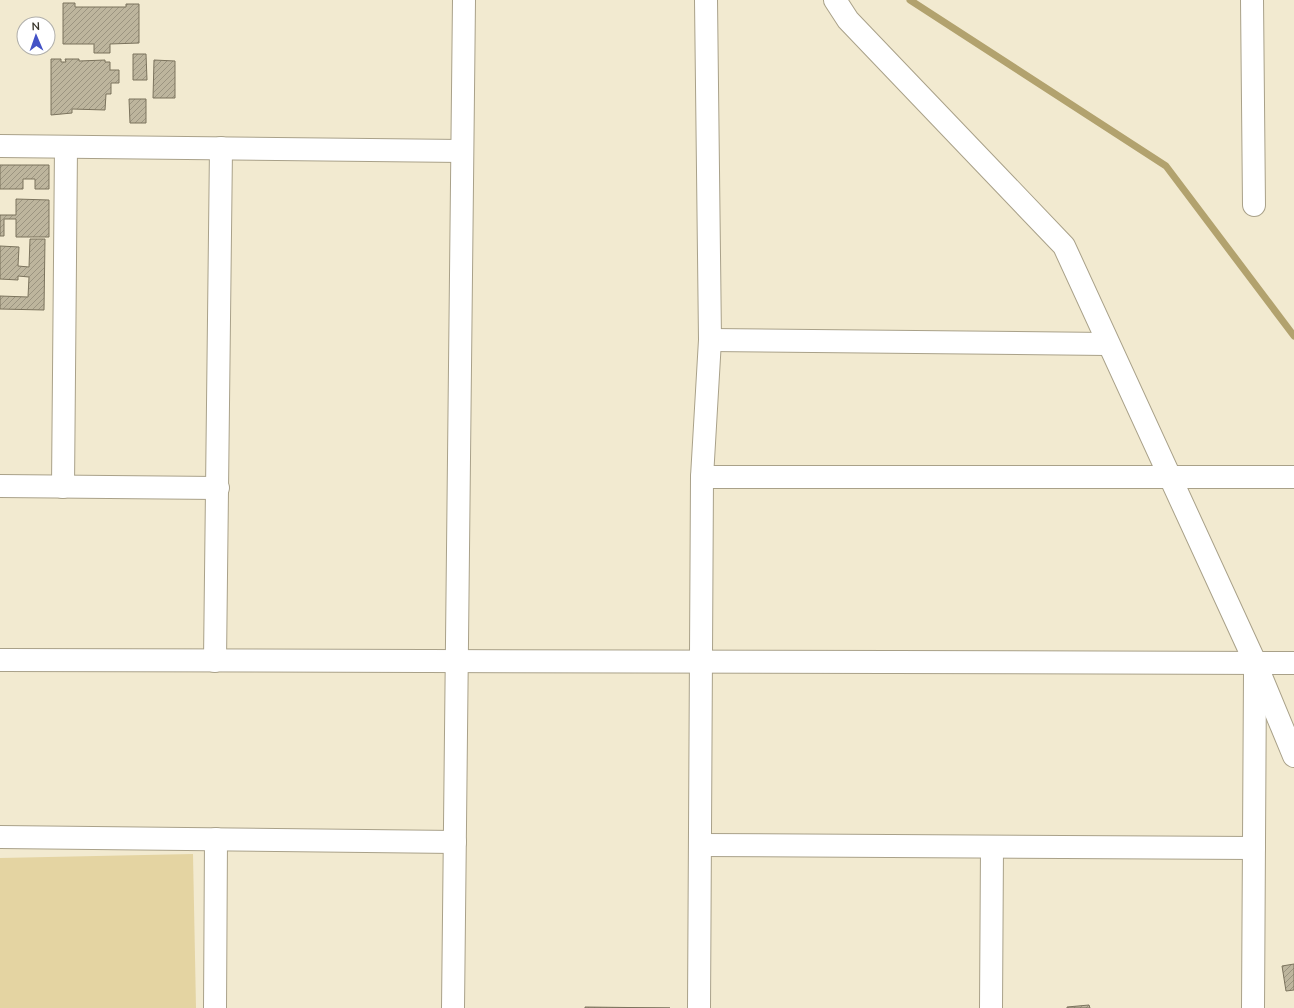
<svg xmlns="http://www.w3.org/2000/svg" width="1294" height="1008" font-family="Mulish,sans-serif">
<defs>
<pattern id="building-hatch" width="6" height="6" patternUnits="userSpaceOnUse"><rect width="6" height="6" fill="#bdb59d"/><path d="M-1 1l2-2M0 6l6-6M5 7l2-2" fill="none" stroke="#9b9480"/></pattern>
</defs>
<rect width="100%" height="100%" fill="#f2ead0"/>
<polygon fill="#e4d4a2" points="193,854 196,1008 0,1008 0,858"/>
<g fill="none" stroke-linecap="round" stroke-linejoin="round">
<polyline stroke="#b2a26e" stroke-width="7" points="910,0 1166,166 1294,336"/>
</g>
<g fill="url(#building-hatch)" stroke="#7b735d">
<polygon points="63,3 75,3 75,7 126,7 126,4 139,4 139,43 110,44 110,53 94,53 94,44 63,44"/>
<polygon points="133,54 146,54 147,80 133,80"/>
<polygon points="51,59 61,59 61,62 66,62 65,59 79,59 79,61 105,60 105,62 110,62 110,70 119,70 119,83 111,83 111,94 106,94 105,110 72,109 72,113 51,115"/>
<polygon points="154,60 175,61 175,98 153,98"/>
<polygon points="129,99 146,99 146,123 130,123"/>
<polygon points="0,165 49,165 49,189 35,189 35,179 23,179 23,189 0,189"/>
<polygon points="16,199 49,200 49,237 16,237 16,219 4,219 4,236 0,236 0,215 16,215"/>
<polygon points="30,239 45,239 44,310 0,309 0,296 28,297 29,277 18,276 18,280 0,279 0,246 19,247 18,266 29,267"/>
<polygon points="1294,964 1294,990 1286,991 1282,966"/>
<polygon points="1089,1005 1090,1008 1067,1008 1067,1007"/>
<polygon points="585,1007 670,1008 585,1008"/>
</g>
<g fill="none" stroke-linecap="round" stroke-linejoin="round">
<defs>
<g id="minor">
<polyline points="835,0 848,20 1064,246 1255,662 1294,756"/>
<polyline points="1252,0 1254,205"/>
<polyline points="0,146 462,151"/>
<polyline points="710,340 1107,344"/>
<polyline points="702,477 1294,477"/>
<polyline points="0,486 218,488"/>
<polyline points="63,487 66,147"/>
<polyline points="0,660 1294,663"/>
<polyline points="215,661 221,148"/>
<polyline points="0,837 455,842"/>
<polyline points="700,845 1254,848"/>
<polyline points="215,1008 216,839"/>
<polyline points="453,1008 464,0"/>
<polyline points="699,1008 702,477 710,340 706,0"/>
<polyline points="991,1008 992,847"/>
<polyline points="1253,1008 1255,673"/>
</g>
</defs>
<use href="#minor" stroke="#a9a189" stroke-width="24"/>
<use href="#minor" stroke="#fff" stroke-width="22"/>
</g>
<g transform="translate(36 36) rotate(358)"><circle r="19" fill="#ffffff" stroke="#b0afab"/>
<path d="M0-3L7 15L0 10L-7 15Z" fill="#4352c6"/>
<text y="-6" font-size="11" font-weight="bold" text-anchor="middle" fill="#39362c">N</text>
</g>
</svg>
